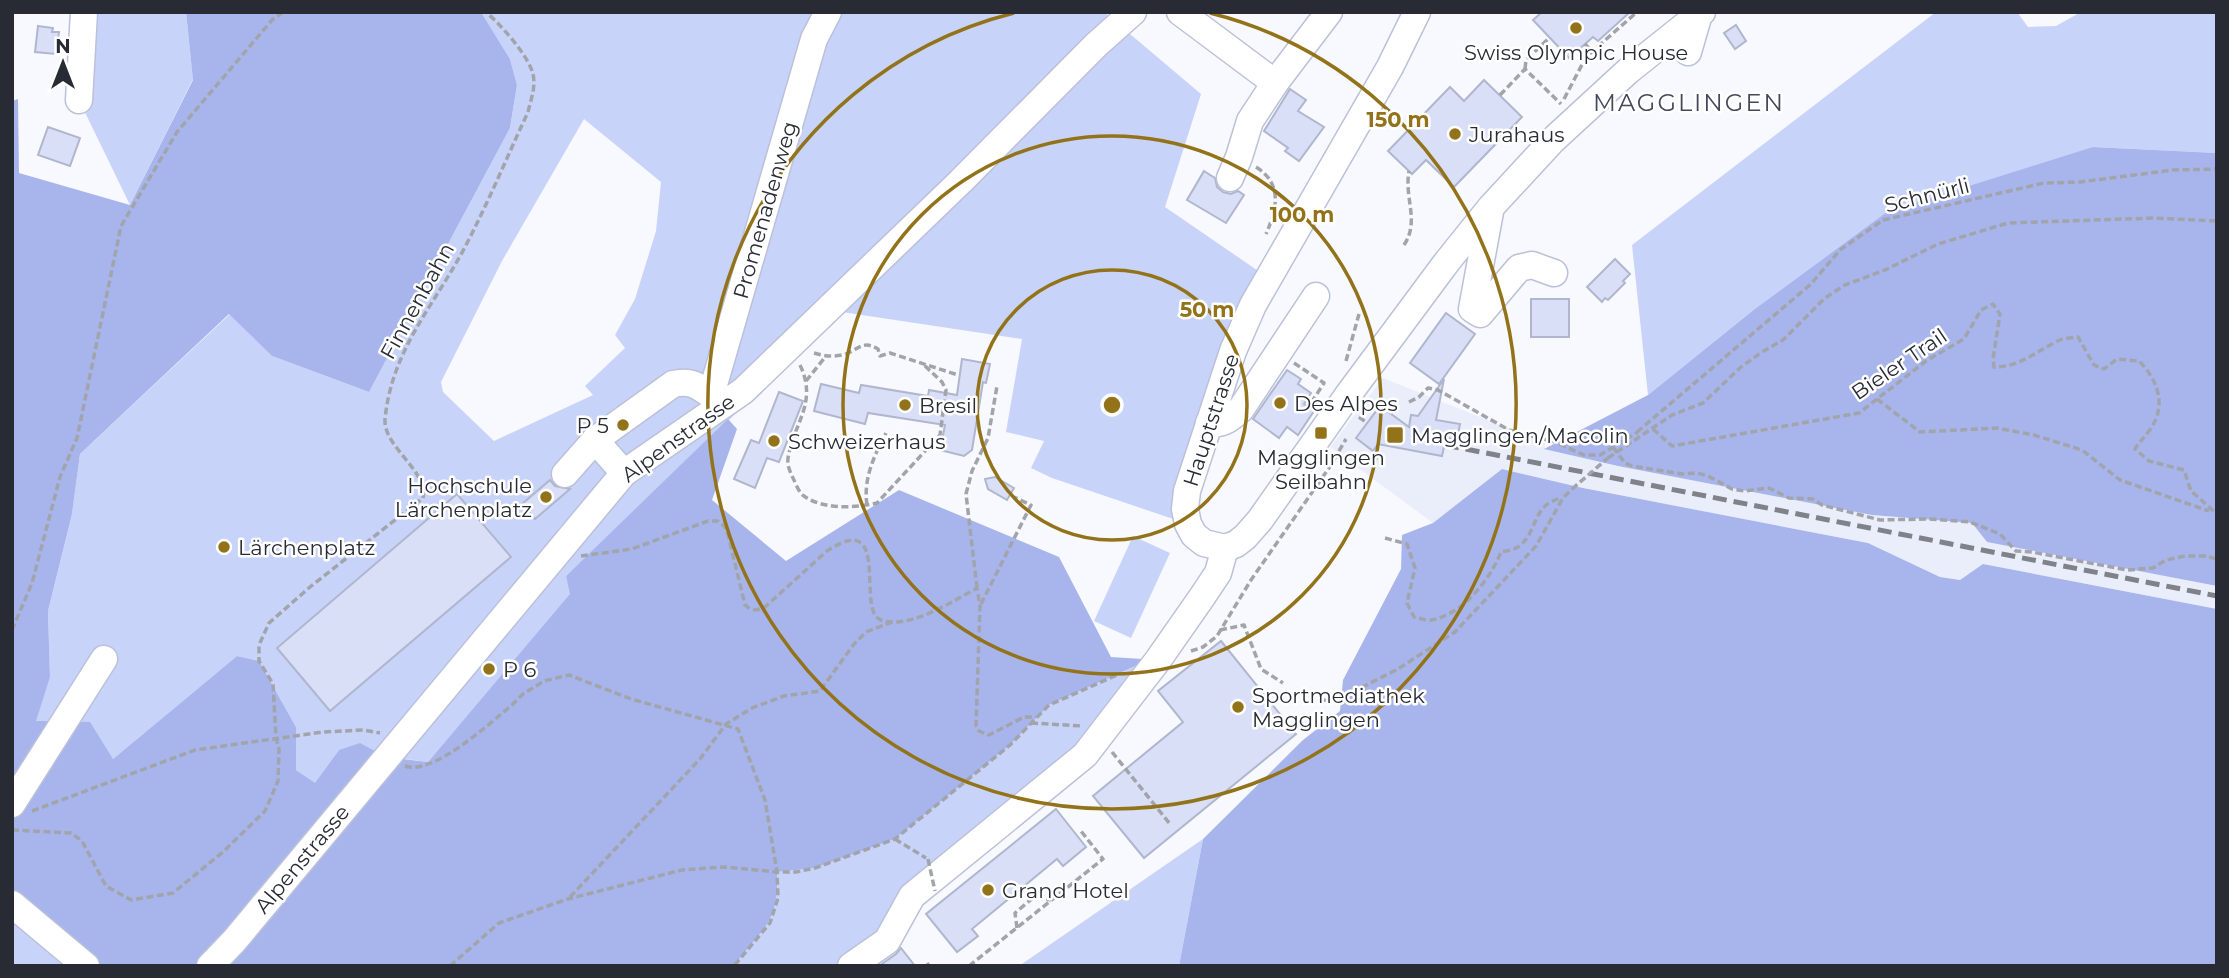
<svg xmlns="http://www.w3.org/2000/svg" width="2229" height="978" font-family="Montserrat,sans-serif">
<rect width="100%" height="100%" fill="#f7f9fe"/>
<polygon fill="#eaeefa" points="1383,378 1545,443 1545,449 1618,466 1872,515 1972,523 1987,542 2217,586 2217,609 1983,564 1960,580 1940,577 1868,543 1583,488 1502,469 1433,523 1330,447"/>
<g fill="#c8d3f9" fill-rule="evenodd">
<polygon points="84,12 186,12 193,79 130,205 79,100"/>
<path d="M481,12H1104L1201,94L1165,207L1267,277L1188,524L1052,478L1031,468L1044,441L1006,432L1022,339L842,312L566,576L571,594L428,762L339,750L315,784L296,770V727L259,661L237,656L113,759L35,721L50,677L48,611L72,514L80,454L230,314L272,356L369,392L510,128L517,85L510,59ZM584,119L661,182L656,231L635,299L615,335L625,348L585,386L593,395L494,441L443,392L441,382L502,261Z"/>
<polygon points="1936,12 2017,12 2028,27 2056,26 2081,12 2217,12 2217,153 2093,147 1751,312 1648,395 1632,245"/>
<polygon points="1133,536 1170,553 1131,638 1094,621"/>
<path d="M1158,660L1100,738L851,966H734C762,927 779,926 777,872L815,868L895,839L1010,745L1049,705L1133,667Z"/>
<polygon points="1203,839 1179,966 1019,966"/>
<polygon points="12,904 86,966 12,966"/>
</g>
<g fill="#a7b5ec">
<path d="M186,12H481L510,59L517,85L510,128L369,392L272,356L229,314L80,454L72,514L48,611L50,677L36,721L90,722L113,759L237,656L259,661L296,727V770L315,783L339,750L360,743L386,757L428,762L570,594L566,576L728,419L737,429L712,500L786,561L899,490L1059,557L1111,657L1158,660L1133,667L1049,705L1010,745L895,839L815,868L777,872C779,926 762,927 734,966H86L12,904V101L18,99L19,173L130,205L193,80Z"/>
<polygon points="2093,147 2217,153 2217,586 1987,542 1972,523 1872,515 1618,466 1544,449 1648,395 1751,312 1887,212"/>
<polygon points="1502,469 1583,488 1868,543 1940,577 1960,580 1983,564 2217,609 2217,966 1179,966 1203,839 1303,740 1340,711 1343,680 1401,569 1402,535 1433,523"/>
</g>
<g fill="#d9dff6" stroke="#afb6cd" stroke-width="2">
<polygon points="1542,12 1630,12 1598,41 1593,37 1569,58 1533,20"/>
<polygon points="1736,25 1746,41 1735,49 1724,33"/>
<polygon points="38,26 53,28 52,32 59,32 56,54 35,52"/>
<polygon points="1484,80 1522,117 1454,187 1426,160 1412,174 1388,151 1450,87 1464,101"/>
<polygon points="1290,89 1306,100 1298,111 1324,127 1299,161 1285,151 1288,148 1264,131"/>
<polygon points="48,127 80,138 70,166 38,155"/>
<polygon points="1204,171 1215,178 1217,187 1223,192 1231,194 1238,191 1244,195 1226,223 1187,200"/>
<polygon points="1615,259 1630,274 1623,281 1625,283 1608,300 1605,298 1602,302 1587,287"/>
<rect x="1531" y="299" width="38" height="38"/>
<polygon points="1446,313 1475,334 1439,384 1410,363"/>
<polygon points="962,359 990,364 986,383 983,382 972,450 964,456 940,450 945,425 868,413 865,424 814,411 821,384 859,393 861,385 928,396 929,390 957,395"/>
<polygon points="1287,370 1301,379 1298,384 1311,393 1304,404 1314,411 1298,435 1287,427 1279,438 1253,419"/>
<polygon points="1444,379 1436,420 1460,424 1457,440 1446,438 1442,456 1378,444 1373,451 1356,438 1380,406 1409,427 1411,415 1418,416"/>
<polygon points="779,392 803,401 779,462 767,458 755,488 734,479 751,440 759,443"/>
<polygon points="995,477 1014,488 1007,500 988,489 985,479"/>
<polygon points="550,480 555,486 570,489 535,519 522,504"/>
<polygon points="457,494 511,557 330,711 277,648"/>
<polygon points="1221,641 1296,734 1144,858 1093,796 1183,722 1158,691"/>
<polygon points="1056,809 1086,847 1063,866 1057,859 972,929 978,936 957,952 926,914"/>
<polygon points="901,948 915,966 879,966 896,954"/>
</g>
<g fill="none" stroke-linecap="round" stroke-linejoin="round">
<defs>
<g id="minor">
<polyline points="1180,12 1275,83 1250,121 1239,157 1230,178"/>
<polyline points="1417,12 1390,67 1253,305 1233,351 1187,491 1185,509 1188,524 1194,535 1204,543 1225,548 1236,544 1245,537 1260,520 1348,395 1446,263 1491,207 1553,140 1628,71 1702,12"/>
<polyline points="1688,52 1699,14"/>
<polyline points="1275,83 1329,12"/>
<polyline points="79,100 84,12"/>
<polyline points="1490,212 1472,309 1480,314 1519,268 1532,265 1554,273"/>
<polyline points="719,407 711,395 814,39 828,12"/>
<path d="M1209,423C1223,425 1231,418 1241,409L1316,296"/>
<path d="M624,473L595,440L673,384C690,380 697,385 711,395"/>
<polyline points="565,474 595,440"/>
<polyline points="12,804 104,659"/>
<polyline points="12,904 86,966"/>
<polyline points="210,966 234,941 624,473 743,391 960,182 1096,45 1133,12"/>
<polyline points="851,966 887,941 912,896 1085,755 1158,660 1202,597 1218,573 1225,548"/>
</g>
</defs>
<use href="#minor" stroke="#bbc1d9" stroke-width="29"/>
<g stroke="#a2a4ab" stroke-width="3.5" stroke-dasharray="7 3.5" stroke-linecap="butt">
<polyline points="1585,44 1592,52"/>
<polyline points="1525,69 1526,60 1549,38"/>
<polyline points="1500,95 1525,69 1561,104"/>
<polyline points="1564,99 1586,57 1637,12"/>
<path d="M1256,167C1283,184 1277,209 1266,234"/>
<path d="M1404,245C1420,221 1404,199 1409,171"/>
<path d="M814,353C824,356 832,357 842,355C859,351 861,339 878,349L880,356L890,353L958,375"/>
<polyline points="1346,361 1359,314"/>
<polyline points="1294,363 1324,383 1313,400 1317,404"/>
<path d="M800,365C818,403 794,422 788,458C787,465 790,472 793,478C796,484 799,493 804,496C823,510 856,508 877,503L940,435L946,390L942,382L924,365"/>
<polyline points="806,381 826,356"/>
<polyline points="1877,399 1920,432 1997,428 2034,435 2082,450 2120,480 2209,511"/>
<polyline points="1409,402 1419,397 1428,388 1438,390 1509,430 1555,442 1584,455 1600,455 1638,432"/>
<polyline points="1391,413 1397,404"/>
<polyline points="1359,417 1367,423"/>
<path d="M1653,429L1672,446L1859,413L1926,361L1964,339L1981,310L1993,304L2000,314L1993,359L1994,367C2019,367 2034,353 2056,342C2062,338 2071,338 2078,337L2094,365L2104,369L2117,359L2139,361C2159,381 2167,407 2149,431C2144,438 2139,442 2135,449L2149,461L2184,470L2191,491L2217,514"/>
<polyline points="1637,432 1811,284 1840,250 1883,220 2044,183 2080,182 2173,170 2217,169"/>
<polyline points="1613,447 1625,463 1632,466 1682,474 1697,473 1708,476 1732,489 1744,491 1769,488 1789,498 1813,499 1822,505 1880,520 1928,519 1970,522 2000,534 2016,551 2032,552 2127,570 2153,568 2166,560 2185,556 2205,556 2217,559"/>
<polyline points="1608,458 1672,415 1703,403 1741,367 1762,352 1783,340 1825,298 1845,285 1885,270 1938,244 2008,223 2154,218 2217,221"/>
<path d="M867,505C863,479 874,456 886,433"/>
<path d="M1385,538L1407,544L1415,568L1407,603L1414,617C1419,618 1426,621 1431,620C1462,615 1490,580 1501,552C1506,551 1513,550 1518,547C1539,532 1531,504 1562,498"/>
<path d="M581,556L632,549L708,521H718L725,527L728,535L745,605C752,611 756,611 765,607L827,551C893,507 855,611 881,620C909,630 953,601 977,588L980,606L976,726L979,731L989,735L1024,717H1036"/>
<polyline points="977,588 966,494 972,471 988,438 997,386"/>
<polyline points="981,604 1031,505 1014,497"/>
<polyline points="12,630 32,583 60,477 77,438 121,226 177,132 272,20 283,12"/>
<polyline points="1220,630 1244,625 1261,669 1283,683"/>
<polyline points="1191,651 1203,647 1217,636 1251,580 1329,468 1346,439"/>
<polyline points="1323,700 1335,701 1398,669 1455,632 1536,546 1563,498 1572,489"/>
<polyline points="1031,723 1082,726"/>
<polyline points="1112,752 1170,824"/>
<path d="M405,766C433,776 490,723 512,705L523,694L544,681L569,675L631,699L738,729L765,800L777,872L778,898L770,923L734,966"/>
<polyline points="32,811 195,750 323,732 363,730 380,733"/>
<path d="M12,830L71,833L82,841L106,886L131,900L173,893L223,852L265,811L278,781L279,749L276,738L273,684L259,661V645L269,623L310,587L423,498C428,470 383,447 385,419C392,349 434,306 465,247C488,203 507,157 528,112C531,99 536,87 533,74C528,55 501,25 486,12"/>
<polyline points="895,839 926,858"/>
<polyline points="570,897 700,759 726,724 752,708 784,696 820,691 854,644 866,632 892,622"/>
<polyline points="1017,928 1015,913 1034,897 1051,900"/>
<polyline points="927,963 929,966"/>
<polyline points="450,966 499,923 568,899 682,870 725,867 777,872 796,872 815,868 895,839 1010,745 1049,705 1117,675"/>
<polyline points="969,966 1103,859 1081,831"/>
</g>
<use href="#minor" stroke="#fff" stroke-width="26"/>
<polyline stroke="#808289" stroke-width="5" stroke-dasharray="14 7" stroke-linecap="butt" points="1445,445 2217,596"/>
<g stroke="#a2a4ab" stroke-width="3.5" stroke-dasharray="7 3.5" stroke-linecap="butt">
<polyline points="1572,489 1608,458"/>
<polyline points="928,859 935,891"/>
</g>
</g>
<g fill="none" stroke="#93731a" stroke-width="3.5">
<circle cx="1112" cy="405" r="135"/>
<circle cx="1112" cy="405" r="269"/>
<path d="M1210 13A404 404 0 1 1 1014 13"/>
</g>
<g fill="#93731a" stroke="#fff" stroke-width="2.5">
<circle cx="1576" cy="28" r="7"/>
<circle cx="1455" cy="134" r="7"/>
<circle cx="1280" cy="403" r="7"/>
<circle cx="905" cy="405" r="7"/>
<circle cx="623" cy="425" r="7"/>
<rect x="1314" y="426" width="14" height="14" rx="3.5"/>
<rect x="1386" y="426" width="18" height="18" rx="3.5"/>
<circle cx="774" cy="441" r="7"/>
<circle cx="546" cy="497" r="7"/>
<circle cx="224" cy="547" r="7"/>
<circle cx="489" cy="669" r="7"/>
<circle cx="1238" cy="707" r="7"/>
<circle cx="988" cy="890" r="7"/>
</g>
<g text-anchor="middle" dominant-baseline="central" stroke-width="5" stroke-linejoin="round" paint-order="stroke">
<g font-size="21" fill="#292b34" stroke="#fff" text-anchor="start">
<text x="1576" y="52" text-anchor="middle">Swiss Olympic House</text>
<text x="1469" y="134">Jurahaus</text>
<text x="1294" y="403">Des Alpes</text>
<text x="919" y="405">Bresil</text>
<text x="609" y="425" text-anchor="end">P 5</text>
<text x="1411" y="435">Magglingen/Macolin</text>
<text x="788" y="441">Schweizerhaus</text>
<text x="1321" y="457" text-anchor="middle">Magglingen<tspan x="1321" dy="24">Seilbahn</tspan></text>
<text x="532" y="485" text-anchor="end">Hochschule<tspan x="532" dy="24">Lärchenplatz</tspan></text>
<text x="238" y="547">Lärchenplatz</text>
<text x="503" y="669">P 6</text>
<text x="1252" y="695">Sportmediathek<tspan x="1252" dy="24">Magglingen</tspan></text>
<text x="1002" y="890">Grand Hotel</text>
</g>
<g font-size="21" fill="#292b34" stroke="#fff">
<text transform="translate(1927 195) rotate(-14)">Schnürli</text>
<text transform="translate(765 210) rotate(-74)">Promenadenweg</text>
<text transform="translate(417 301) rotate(-61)">Finnenbahn</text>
<text transform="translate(1899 364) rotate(-34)">Bieler Trail</text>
<text transform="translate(1211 420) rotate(-72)">Hauptstrasse</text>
<text transform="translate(678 438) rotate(-36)">Alpenstrasse</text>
<text transform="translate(302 859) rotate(-50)">Alpenstrasse</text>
</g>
<g font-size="24" letter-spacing="2" fill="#43485c" stroke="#fff">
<text x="1689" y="102">MAGGLINGEN</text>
</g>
</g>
<circle cx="1112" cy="405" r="10" fill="#93731a" stroke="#fff" stroke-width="3.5"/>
<g font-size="21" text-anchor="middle" font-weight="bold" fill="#93731a" stroke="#fff" stroke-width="5" stroke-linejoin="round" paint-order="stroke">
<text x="1398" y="127">150 m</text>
<text x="1302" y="222">100 m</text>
<text x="1207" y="317">50 m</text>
</g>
<rect width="2229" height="978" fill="none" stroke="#292b34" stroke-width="28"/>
<g transform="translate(63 63)" stroke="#ffffff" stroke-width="5" paint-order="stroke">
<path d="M0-5L12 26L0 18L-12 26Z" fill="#292b34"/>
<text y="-10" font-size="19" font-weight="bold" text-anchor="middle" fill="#292b34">N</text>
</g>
</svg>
